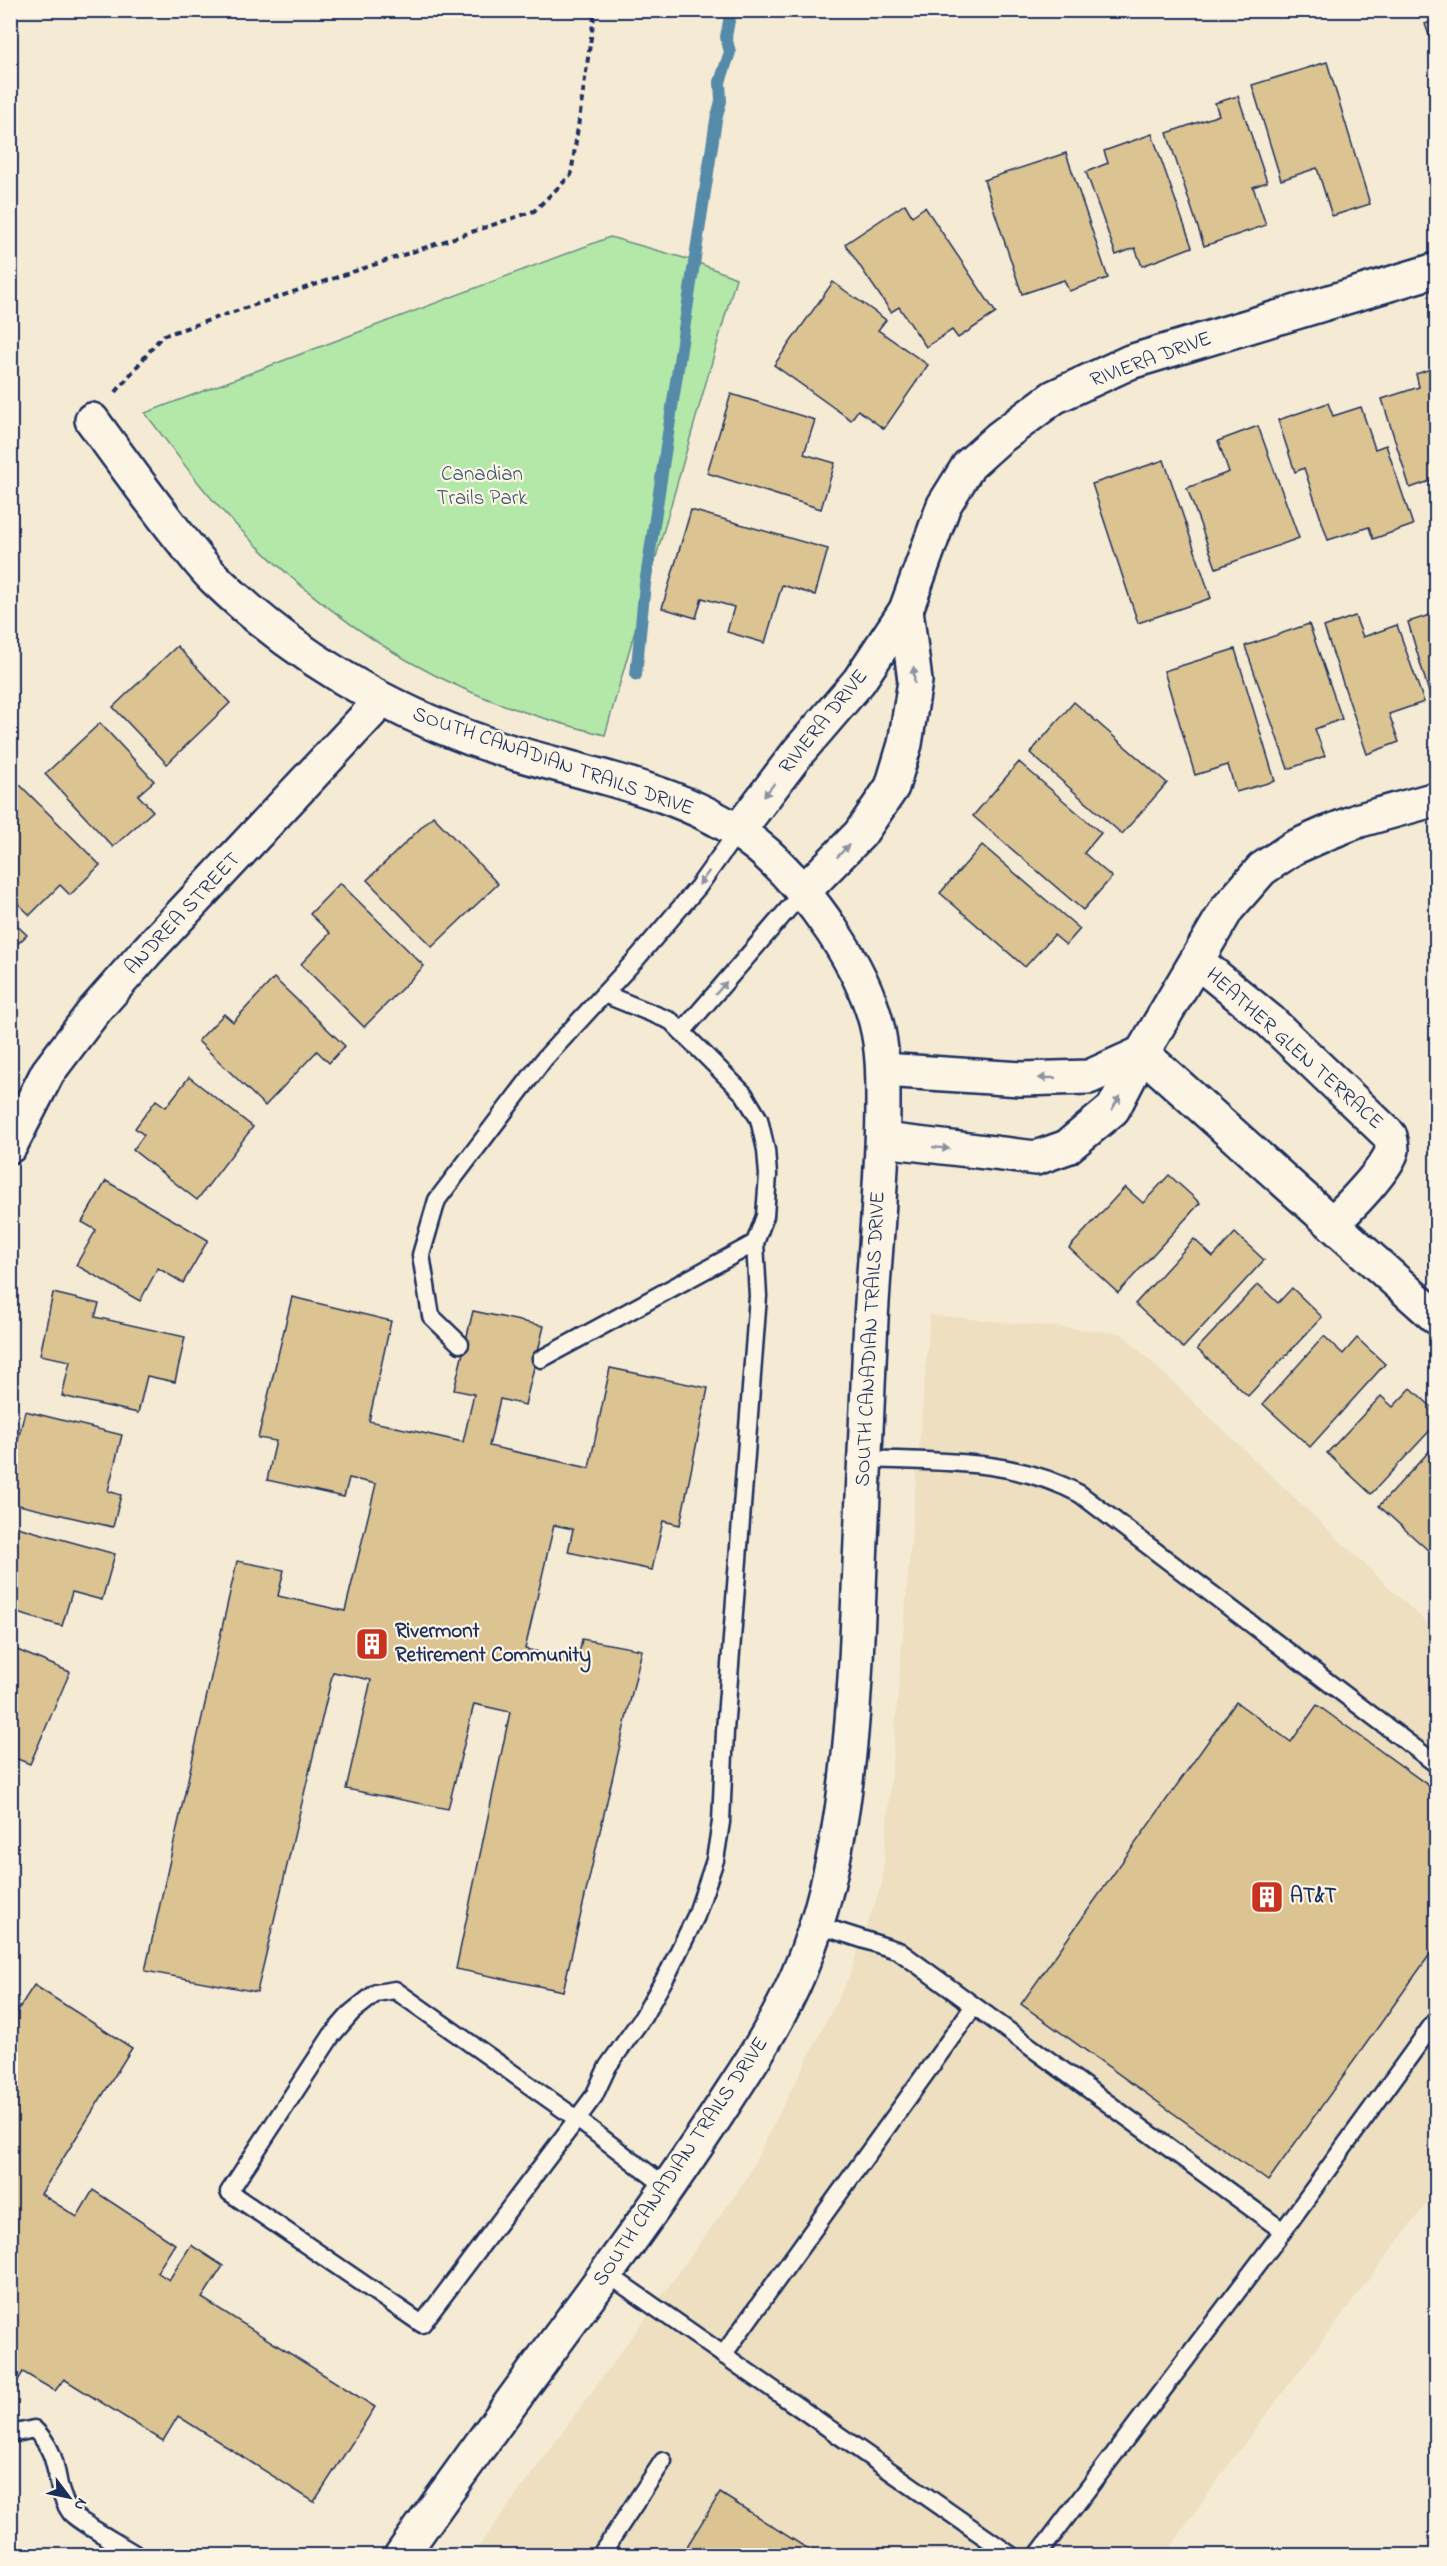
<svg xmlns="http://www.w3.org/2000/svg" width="1447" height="2566" font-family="'Indie Flower',sans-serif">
<rect width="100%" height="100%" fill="#f5ebd4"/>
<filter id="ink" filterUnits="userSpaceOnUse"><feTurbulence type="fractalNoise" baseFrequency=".0167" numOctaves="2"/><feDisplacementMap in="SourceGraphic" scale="12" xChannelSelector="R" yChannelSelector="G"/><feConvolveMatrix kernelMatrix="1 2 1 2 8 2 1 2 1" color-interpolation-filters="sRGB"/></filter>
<g filter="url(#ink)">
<polygon fill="#eddfc0" points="930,1315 1121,1333 1436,1632 1436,2191 1231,2461 1165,2555 472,2556 744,2183 848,1979 882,1883"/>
<path fill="#b4e8a9" stroke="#688c84" stroke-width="1.5" d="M610,237L691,260L736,278L605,735C557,723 508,709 462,688C376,650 300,591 234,523C201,490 174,450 145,413Z"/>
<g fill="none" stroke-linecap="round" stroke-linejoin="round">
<polyline stroke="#558ba8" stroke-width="12" points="636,675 645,584 716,120 721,101 720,82 730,52 726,37 731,10"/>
</g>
<g fill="#dbc392" stroke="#1b2f5e" stroke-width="1.5">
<polygon points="1436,20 1436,55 1425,24"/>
<polygon points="1327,62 1370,204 1332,216 1317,168 1281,180 1252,85"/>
<polygon points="1238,96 1267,182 1253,187 1266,225 1204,246 1167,133 1219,115 1215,103"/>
<polygon points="1152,134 1192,247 1142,266 1135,248 1116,255 1086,172 1108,163 1104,151"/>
<polygon points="1066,153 1108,278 1069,291 1064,280 1022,294 984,180"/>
<polygon points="905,204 912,216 925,207 996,313 958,338 952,330 926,347 899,307 891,312 845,244"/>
<polygon points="833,282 886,320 878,330 928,365 884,429 858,410 851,420 774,365"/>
<polygon points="1436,367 1436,479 1410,488 1382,399 1419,387 1416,374"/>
<polygon points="731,394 815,420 804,454 835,463 821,509 707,473"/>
<polygon points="1328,403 1333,416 1361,407 1375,449 1386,445 1413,525 1373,539 1369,527 1328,540 1304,468 1295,472 1278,420"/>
<polygon points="1258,426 1299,538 1216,568 1187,488 1229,472 1218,441"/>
<polygon points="1164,460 1211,598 1138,623 1092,484"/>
<polygon points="691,510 828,549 815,595 782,585 765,643 727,632 734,607 702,598 696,618 662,608"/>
<polygon points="1436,613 1436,716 1408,622"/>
<polygon points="1355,616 1363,637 1397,625 1424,702 1389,714 1399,742 1367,754 1324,627"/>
<polygon points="1309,624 1342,719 1315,729 1325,756 1288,769 1245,646"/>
<polygon points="177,646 230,703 167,764 113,707"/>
<polygon points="1235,649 1275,781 1236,792 1228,765 1195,775 1164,671"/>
<polygon points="1074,702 1167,783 1122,834 1030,753"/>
<polygon points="100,723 154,781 138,795 153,811 113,847 45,774"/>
<polygon points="1019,762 1101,833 1084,853 1112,877 1083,910 973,816"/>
<polygon points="18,783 100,865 70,895 60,885 30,915 10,896 10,791"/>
<polygon points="433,816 498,884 432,947 367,880"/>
<polygon points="982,845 1080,929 1066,945 1054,935 1025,967 940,893"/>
<polygon points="340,883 424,966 364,1027 301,964 330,933 310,914"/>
<polygon points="10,919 27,935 10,951"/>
<polygon points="274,978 345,1046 329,1063 317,1051 265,1106 198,1041 224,1014 233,1022"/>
<polygon points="189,1077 253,1127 197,1200 133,1150 144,1135 135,1128 156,1100 166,1107"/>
<polygon points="1436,1120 1436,1136 1428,1129"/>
<polygon points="1169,1175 1200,1203 1118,1293 1069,1248 1125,1187 1143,1203"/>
<polygon points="106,1181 208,1240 183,1283 158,1268 140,1301 76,1265 96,1230 82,1222"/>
<polygon points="1235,1233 1264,1260 1183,1348 1135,1304 1194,1239 1213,1257"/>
<polygon points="1258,1284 1278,1303 1292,1288 1322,1317 1248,1396 1197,1349"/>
<polygon points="53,1293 99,1304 95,1317 185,1337 175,1382 147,1376 138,1413 62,1396 70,1361 40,1355"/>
<polygon points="292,1297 391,1321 369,1421 463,1442 474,1394 454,1390 473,1311 544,1326 525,1405 500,1399 489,1446 589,1468 610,1368 708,1388 680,1525 663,1521 652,1570 568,1552 573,1529 554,1525 525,1649 578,1660 582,1639 642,1650 563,1991 456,1969 510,1712 474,1704 448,1809 346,1789 371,1680 333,1672 257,1992 145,1971 237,1561 284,1570 278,1596 345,1611 376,1484 349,1478 344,1497 267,1480 276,1441 258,1438"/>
<polygon points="1324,1336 1343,1354 1357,1338 1385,1364 1310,1447 1263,1404"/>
<polygon points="1411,1388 1436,1411 1436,1424 1371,1494 1327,1453 1381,1396 1393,1407"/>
<polygon points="25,1411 122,1435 108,1491 121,1495 113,1527 10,1503 10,1473"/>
<polygon points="1436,1444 1436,1544 1430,1552 1379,1506"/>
<polygon points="10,1525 115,1554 102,1600 72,1592 62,1626 10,1611"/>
<polygon points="10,1647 70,1672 30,1764 10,1756"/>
<polygon points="1236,1702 1291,1742 1317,1705 1436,1791 1436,1841 1434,1845 1436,1848 1436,1946 1268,2181 1021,2004"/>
<polygon points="34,1985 132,2048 41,2194 77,2217 93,2190 175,2244 157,2272 169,2280 191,2245 223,2266 202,2298 375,2407 314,2502 178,2416 163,2441 64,2379 55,2391 23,2372 12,2390 10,2389 10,2022"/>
<polygon points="720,2493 819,2556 681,2556"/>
</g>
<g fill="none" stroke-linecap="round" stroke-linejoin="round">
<defs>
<g id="service">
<polyline points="604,994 671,1021 744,1094 759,1119 766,1150 768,1175 765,1216 755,1243 758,1296 725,1731 721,1822 715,1860 696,1916 669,1971 643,2017 608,2066 594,2096 577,2119 668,2188"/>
<polyline points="682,1032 802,893"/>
<polyline points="460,1344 431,1316 421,1255 437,1200 545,1058 638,957 698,887 738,831"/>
<polyline points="541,1359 755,1243"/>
<path d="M864,1459C937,1462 1014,1458 1080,1494L1436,1764"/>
<polyline points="818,1925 899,1951 1283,2231"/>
<polygon points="395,1990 577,2119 422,2324 229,2192 332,2035 352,2012 376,1993"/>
<polyline points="606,2273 1012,2556"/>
<polyline points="723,2355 974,2006"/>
<path d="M16,2433L34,2429C65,2458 50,2484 71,2513C77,2521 126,2548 138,2556"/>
<polyline points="600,2556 663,2461"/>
<polyline points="1037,2556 1283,2231 1436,2020"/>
</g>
<g id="minor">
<path d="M92,420C121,460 150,500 181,539C193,553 203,568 216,580C298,659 397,716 505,750C591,776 698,792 767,854C811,894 861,964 876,1022C883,1049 883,1076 883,1103C883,1175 875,1247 871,1319C867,1400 863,1481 860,1563C855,1697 851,1851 798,1975C780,2017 756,2055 731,2093C697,2146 661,2198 624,2249C549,2351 474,2452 401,2556"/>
<polyline points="738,831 799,751 859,681 906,610 944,505 969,465 999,438 1054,397 1130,362 1436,270"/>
<polyline points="802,893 860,834 892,787 905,744 915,681 906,610"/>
<path d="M1197,961L1270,1021L1390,1136C1391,1140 1392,1146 1392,1150C1389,1167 1346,1211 1332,1223"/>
<polyline points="1142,1053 1436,1317"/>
<polyline points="883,1070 1021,1079 1089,1077 1142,1053"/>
<polyline points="883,1140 1036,1158 1067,1147 1113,1109 1142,1053 1227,909 1262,869 1293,848 1327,833 1360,820 1436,799"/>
<polyline points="10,1146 48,1072 95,1010 148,950 381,701"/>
</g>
</defs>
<use href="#service" stroke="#1b2f5e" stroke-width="21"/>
<use href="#minor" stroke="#1b2f5e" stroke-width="38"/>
<polyline stroke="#1b2f5e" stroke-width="4" stroke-dasharray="6 4.5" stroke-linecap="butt" points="116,392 162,336 534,211 571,175 595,10"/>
<use href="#service" stroke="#fcf5e5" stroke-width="16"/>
<use href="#minor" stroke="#fcf5e5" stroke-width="33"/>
</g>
<defs><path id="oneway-solid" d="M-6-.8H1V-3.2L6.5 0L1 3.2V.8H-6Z" transform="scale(1.5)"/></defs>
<g fill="#8c92a2">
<use href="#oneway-solid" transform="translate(914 675) rotate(-93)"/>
<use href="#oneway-solid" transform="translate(769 790) rotate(128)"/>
<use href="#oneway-solid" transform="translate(843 851) rotate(-46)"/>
<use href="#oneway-solid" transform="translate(704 878) rotate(126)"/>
<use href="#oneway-solid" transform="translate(721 988) rotate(-49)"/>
<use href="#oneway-solid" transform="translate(1047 1078) rotate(178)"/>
<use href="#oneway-solid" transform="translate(1116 1103) rotate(-59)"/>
<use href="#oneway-solid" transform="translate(941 1148) rotate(6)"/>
</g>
</g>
<defs>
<symbol id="building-square" viewBox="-11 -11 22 22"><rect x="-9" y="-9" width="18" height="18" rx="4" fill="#c8321e" stroke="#fcf5e5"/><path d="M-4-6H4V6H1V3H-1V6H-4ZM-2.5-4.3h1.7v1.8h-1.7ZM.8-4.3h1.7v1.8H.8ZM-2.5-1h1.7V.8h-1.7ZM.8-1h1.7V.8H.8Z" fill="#fff"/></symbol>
</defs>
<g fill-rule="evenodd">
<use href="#building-square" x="353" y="1625" width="38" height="38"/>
<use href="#building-square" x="1248" y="1878" width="38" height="38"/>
</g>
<g text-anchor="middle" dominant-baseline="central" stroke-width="4.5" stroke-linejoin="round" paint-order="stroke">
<g font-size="21" fill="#1b2f5e" stroke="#fcf5e5">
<text transform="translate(1151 360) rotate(-20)">RIVIERA DRIVE</text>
<text transform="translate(824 722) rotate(-51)">RIVIERA DRIVE</text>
<text transform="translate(553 762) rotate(19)">SOUTH CANADIAN TRAILS DRIVE</text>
<text transform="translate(183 914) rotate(-47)">ANDREA STREET</text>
<text transform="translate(1294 1049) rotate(42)">HEATHER GLEN TERRACE</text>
<text transform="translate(871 1339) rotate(-87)">SOUTH CANADIAN TRAILS DRIVE</text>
<text transform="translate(681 2162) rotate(-56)">SOUTH CANADIAN TRAILS DRIVE</text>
</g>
<g font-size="21" fill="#3a546d" stroke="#fcf5e5">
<text x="482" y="475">Canadian<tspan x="482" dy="24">Trails Park</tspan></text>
</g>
<g font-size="21" font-weight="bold" fill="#1b2f5e" stroke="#fcf5e5" text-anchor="start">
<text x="395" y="1632">Rivermont<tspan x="395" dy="24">Retirement Community</tspan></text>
<text x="1290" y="1897">AT&amp;T</text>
</g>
</g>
<rect width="1447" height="2566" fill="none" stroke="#fcf5e5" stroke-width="36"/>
<rect x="18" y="18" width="1411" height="2530" fill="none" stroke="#1b2f5e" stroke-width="2" filter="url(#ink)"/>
<g transform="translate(69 2497) rotate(122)" stroke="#fcf5e5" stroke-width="4.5" paint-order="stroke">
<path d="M0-4.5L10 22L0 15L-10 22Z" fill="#1b2f5e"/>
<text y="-9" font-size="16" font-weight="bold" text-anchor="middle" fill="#1b2f5e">N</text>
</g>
</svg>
